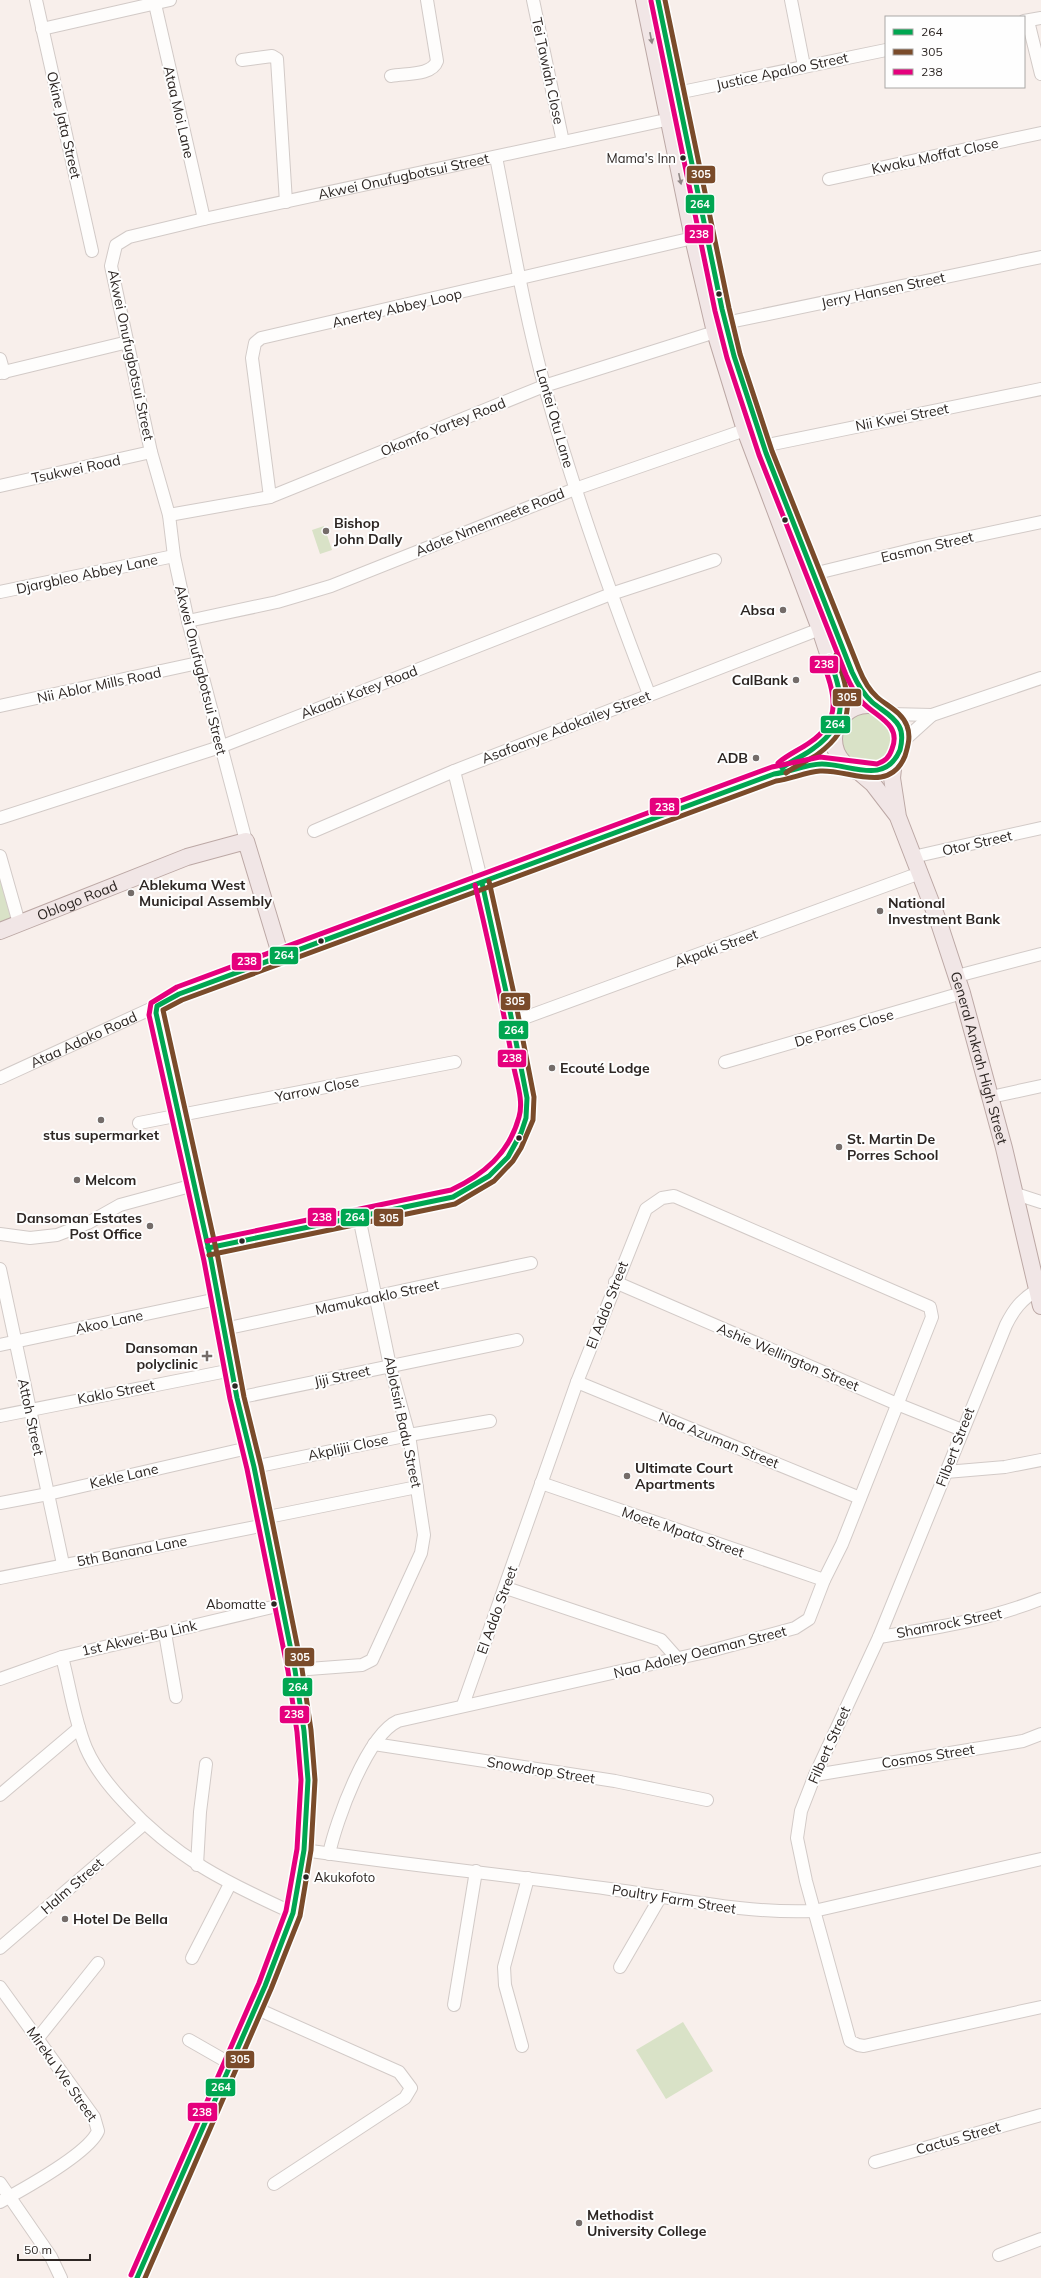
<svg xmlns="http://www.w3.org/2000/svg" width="1041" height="2278" font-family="Mulish,sans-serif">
<rect width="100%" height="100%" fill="#f8efeb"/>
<g fill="#d9e2c7">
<polygon points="324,526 332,550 320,554 312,530"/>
<circle cx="868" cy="738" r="29"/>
<polygon points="0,870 15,918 0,923"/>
<polygon points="683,2022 713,2071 666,2099 636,2050"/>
</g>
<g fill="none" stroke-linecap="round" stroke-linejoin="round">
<defs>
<g id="minor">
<polyline points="36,0 92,251"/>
<polyline points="533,0 563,142"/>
<polyline points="791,0 804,66"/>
<polyline points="155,4 204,219"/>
<polyline points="1024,21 1041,18"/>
<polyline points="1028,21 1041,74"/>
<polyline points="42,29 170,0"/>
<polyline points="242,60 272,56 277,59 286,202"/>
<path d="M391,76C404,73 432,76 437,61L427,0"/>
<polyline points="677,93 886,50"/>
<path d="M496,157C511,233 524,312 545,388C574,492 610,593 649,694"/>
<polyline points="829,179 1041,133"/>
<polyline points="725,323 1041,257"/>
<polyline points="0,359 4,373"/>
<polyline points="0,373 128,342"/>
<polyline points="763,446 1041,389"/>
<polyline points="0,486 151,452"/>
<polyline points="270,497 252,358 255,343 261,338 693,238"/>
<polyline points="169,515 270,497 544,386 715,332"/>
<polyline points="813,574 923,547 1041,522"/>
<polyline points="0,592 174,556"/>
<polyline points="188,621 277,602 331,586 575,489 745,430"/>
<polyline points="0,706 198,663"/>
<polyline points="890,714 932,715 1041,678"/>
<polyline points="901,743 932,715"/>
<polyline points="454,771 482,883"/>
<polyline points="0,818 220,747 611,594 715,560"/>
<polyline points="314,831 454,771 820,629"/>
<path id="s1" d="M246,841L188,621L174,556L169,515L151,452L111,266L116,245L129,237L204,219L675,118"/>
<polyline points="0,856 19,923"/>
<polyline points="913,857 1041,828"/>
<polyline points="957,976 1041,954"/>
<polyline points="513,1022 920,873"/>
<polyline points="725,1062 962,993"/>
<path id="s2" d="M0,1078L157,1006"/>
<polyline points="991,1097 1041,1086"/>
<polyline points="139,1123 455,1062"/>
<polyline points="1016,1194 1041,1202"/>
<polyline points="0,1234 30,1238 57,1235 88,1223 120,1205 194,1185"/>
<polyline points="0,1269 63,1564"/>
<polyline points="615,1282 897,1404 962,1430"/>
<path d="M1037,1290C1021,1300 1014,1309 1006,1325L879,1637L815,1775L801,1811L797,1838L806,1881L850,2041L858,2045L864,2046L1041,2007"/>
<polyline points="224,1329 531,1263"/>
<polyline points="0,1345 217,1299"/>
<polyline points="577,1382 860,1498"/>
<polyline points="237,1398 517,1340"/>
<polyline points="0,1416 232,1370"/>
<polyline points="254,1467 409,1435 490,1421"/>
<polyline points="946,1472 1005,1467 1041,1460"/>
<polyline points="541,1483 824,1580"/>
<polyline points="0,1503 48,1494 248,1448"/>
<polyline points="263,1518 417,1487"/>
<polyline points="0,1578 265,1525"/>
<polyline points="506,1588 661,1640 677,1658"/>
<polyline points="165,1633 176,1697"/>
<path d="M879,1637C935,1628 988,1620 1041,1599"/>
<path d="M62,1657C70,1687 74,1719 86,1748C95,1769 109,1786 124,1802C175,1858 227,1883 293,1913"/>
<polyline points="295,1670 362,1665 372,1660 421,1553 424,1535 409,1435 390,1366 359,1217"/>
<polyline points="0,1679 62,1657 281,1605"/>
<polyline points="374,1744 615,1781 707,1800"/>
<polyline points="815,1775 1023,1741 1041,1734"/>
<polyline points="0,1795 79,1728"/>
<path d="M304,1850C406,1865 508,1875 610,1889C678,1898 745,1914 814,1911L1041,1859"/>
<path d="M329,1854C336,1821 367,1735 398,1721L710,1651L795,1628L809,1619L824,1580L842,1544L932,1317L930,1307L674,1196L662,1198L646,1209L577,1382L463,1705"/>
<polyline points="197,1865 200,1812 206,1764"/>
<polyline points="0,1948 144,1824"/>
<polyline points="192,1958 230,1884"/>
<polyline points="620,1967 661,1896"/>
<path d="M0,1987L94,2117L98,2131C89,2153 22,2190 0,2202"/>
<polyline points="454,2005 476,1871"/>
<polyline points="255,2008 399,2072 411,2088 405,2098 274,2184"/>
<polyline points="38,2038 98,1963"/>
<polyline points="189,2040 231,2064"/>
<polyline points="522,2046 505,1985 504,1967 528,1878"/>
<polyline points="875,2162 1041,2115"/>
<polyline points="0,2183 51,2257 61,2278"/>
<polyline points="999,2255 1041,2239"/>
</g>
<g id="major">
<polyline points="644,0 693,238 715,332 745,430 820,629 840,690 842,699 839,721"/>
<polyline points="658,0 725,323 743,387 763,446 848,661 863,693 875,706"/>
<circle cx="868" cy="739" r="34"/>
<path id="s3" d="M894,759L892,778L898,817L939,923L962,993L1004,1148L1041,1306"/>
<polyline points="779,771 815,748 835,730"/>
<polyline points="859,772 873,784 896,814"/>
<path id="s4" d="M0,931L187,857L246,841L281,957"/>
<path d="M208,1248L453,1197C490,1181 515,1159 526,1118C530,1101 523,1080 520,1064C510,1003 496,943 482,883"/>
<polyline points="137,2278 265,1986 293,1913 304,1850 308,1780 304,1731 295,1670 254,1467 237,1398 211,1260 156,1013 157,1006 179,994 774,774 821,764 849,767"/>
</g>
</defs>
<use href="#minor" stroke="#d2cac7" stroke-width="14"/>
<use href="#major" stroke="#bca8a5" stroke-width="18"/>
<use href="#minor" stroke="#fefdfc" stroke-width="12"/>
<use href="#major" stroke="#f1e6e6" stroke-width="16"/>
<defs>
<g id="bus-1">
<path d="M782,768C792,760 804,756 814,748C851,722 842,694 829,657"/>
<polyline points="208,1248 453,1197 489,1176 508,1157 521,1133 526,1118 527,1098 507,996 482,883"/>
<path d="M137,2278L265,1986L293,1913L304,1850L308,1780L304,1731L295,1670L254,1467L237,1398L211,1260L156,1013L157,1006L179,994L774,774C790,772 806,764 822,764C850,764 885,786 900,750C902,742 903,733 899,726C893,715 881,710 872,702C863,694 857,683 852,672L766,453L734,356L722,309L658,0"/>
</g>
<g id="bus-2">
<path d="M786,773C796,765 808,761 818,754C858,725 850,695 836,655"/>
<polyline points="209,1255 455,1204 494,1181 513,1161 521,1148 533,1120 534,1097 514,994 489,881"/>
<path d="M145,2278L271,1989L300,1916L311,1850L315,1780L311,1730L302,1669L261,1466L244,1397L218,1258L163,1010L182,1000L776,781C791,779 806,772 820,771C849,769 889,795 905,756C908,746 911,736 907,726C902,712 887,706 877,697C868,689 863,679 859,669L772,451L740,354L729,308L665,0"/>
</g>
<g id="bus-3">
<path d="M778,763C787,755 799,750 809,743C844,720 834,693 822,659"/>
<path d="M207,1241L451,1190C483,1175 509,1154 519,1117C524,1100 516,1081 513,1063C502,1003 489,944 475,885"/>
<path d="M131,2275L259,1983L286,1911L297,1849L301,1780L297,1732L288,1671L247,1469L230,1399L204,1261L149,1015L151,1003L177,987L772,767L820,757L877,764C885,761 889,758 892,749C902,724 876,717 862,702C855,694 850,684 846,675L759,455L727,358L715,311L651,1"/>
</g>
</defs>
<use href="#bus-1" stroke="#fefefe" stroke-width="8"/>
<use href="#bus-2" stroke="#fefefe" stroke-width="8"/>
<use href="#bus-3" stroke="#fefefe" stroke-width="8"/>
<use href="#bus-1" stroke="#00a651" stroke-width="5"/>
<use href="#bus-2" stroke="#7a4b2a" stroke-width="5"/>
<use href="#bus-3" stroke="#e5007d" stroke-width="5"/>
</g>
<defs><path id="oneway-solid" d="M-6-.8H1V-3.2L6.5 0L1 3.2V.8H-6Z"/></defs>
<g fill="#8f8684">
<use href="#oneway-solid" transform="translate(651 38) rotate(79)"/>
<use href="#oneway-solid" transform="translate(680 179) rotate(78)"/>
</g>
<g fill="#2d2623" stroke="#fefefe" stroke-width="1.5">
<circle cx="683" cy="158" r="3.5"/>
<circle cx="719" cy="294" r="3.5"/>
<circle cx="785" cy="520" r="3.5"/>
<circle cx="321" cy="941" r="3.5"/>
<circle cx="519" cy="1138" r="3.5"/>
<circle cx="242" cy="1241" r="3.5"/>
<circle cx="235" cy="1386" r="3.5"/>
<circle cx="274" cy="1604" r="3.5"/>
<circle cx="306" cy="1877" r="3.5"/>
</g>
<g fill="#746c69" stroke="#fefefe" stroke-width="1.5">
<circle cx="326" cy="531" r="4"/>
<circle cx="783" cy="610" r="4"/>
<circle cx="796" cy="680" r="4"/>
<circle cx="756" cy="758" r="4"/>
<circle cx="131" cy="893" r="4"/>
<circle cx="880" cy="911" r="4"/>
<circle cx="552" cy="1068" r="4"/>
<circle cx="101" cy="1120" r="4"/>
<circle cx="839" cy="1147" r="4"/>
<circle cx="77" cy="1180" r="4"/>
<circle cx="150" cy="1226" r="4"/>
<path d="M205 1350h4v4h4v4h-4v4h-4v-4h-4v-4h4z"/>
<circle cx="627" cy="1476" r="4"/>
<circle cx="65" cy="1919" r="4"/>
<circle cx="579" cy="2223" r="4"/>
</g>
<g text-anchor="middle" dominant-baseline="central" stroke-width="4" stroke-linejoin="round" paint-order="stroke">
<g font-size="13" fill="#2d2623" stroke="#fefefe" text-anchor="end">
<text x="676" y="158">Mama's Inn</text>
<text x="266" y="1604">Abomatte</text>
<text x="314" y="1877" text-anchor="start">Akukofoto</text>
</g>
<g font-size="14" fill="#2d2623" stroke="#fefefe">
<text transform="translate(548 71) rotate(78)">Tei Tawiah Close</text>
<text transform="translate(782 71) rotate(-12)">Justice Apaloo Street</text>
<text transform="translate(179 112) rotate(77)">Ataa Moi Lane</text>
<text transform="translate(64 125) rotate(77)">Okine Jata Street</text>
<text transform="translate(935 156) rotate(-12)">Kwaku Moffat Close</text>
<text stroke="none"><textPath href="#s1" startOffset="909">Akwei Onufugbotsui Street</textPath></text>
<text transform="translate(883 290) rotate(-12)">Jerry Hansen Street</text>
<text transform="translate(397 308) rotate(-13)">Anertey Abbey Loop</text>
<text transform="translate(131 355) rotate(78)">Akwei Onufugbotsui Street</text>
<text transform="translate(902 417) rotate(-11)">Nii Kwei Street</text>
<text transform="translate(555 418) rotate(74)">Lantei Otu Lane</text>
<text transform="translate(443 427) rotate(-22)">Okomfo Yartey Road</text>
<text transform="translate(76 469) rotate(-12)">Tsukwei Road</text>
<text transform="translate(490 522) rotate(-22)">Adote Nmenmeete Road</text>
<text transform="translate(927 547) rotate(-13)">Easmon Street</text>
<text transform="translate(87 574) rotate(-12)">Djargbleo Abbey Lane</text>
<text transform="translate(201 670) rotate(76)">Akwei Onufugbotsui Street</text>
<text transform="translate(99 685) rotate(-12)">Nii Ablor Mills Road</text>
<text transform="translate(359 692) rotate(-21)">Akaabi Kotey Road</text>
<text transform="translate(566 727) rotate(-21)">Asafoanye Adokailey Street</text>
<text transform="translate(977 843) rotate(-13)">Otor Street</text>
<text stroke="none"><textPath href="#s4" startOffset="83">Oblogo Road</textPath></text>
<text transform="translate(716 948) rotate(-20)">Akpaki Street</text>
<text transform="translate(844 1028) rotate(-16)">De Porres Close</text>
<text stroke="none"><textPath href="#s2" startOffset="92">Ataa Adoko Road</textPath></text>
<text stroke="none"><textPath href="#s3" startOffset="313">General Ankrah High Street</textPath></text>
<text transform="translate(317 1089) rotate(-11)">Yarrow Close</text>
<text transform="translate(377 1297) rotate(-12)">Mamukaaklo Street</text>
<text transform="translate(607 1305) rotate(-69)">El Addo Street</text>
<text transform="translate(109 1322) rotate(-12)">Akoo Lane</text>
<text transform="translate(788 1357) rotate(23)">Ashie Wellington Street</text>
<text transform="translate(342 1376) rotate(-12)">Jiji Street</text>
<text transform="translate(116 1392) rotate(-11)">Kaklo Street</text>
<text transform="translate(31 1417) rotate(78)">Attoh Street</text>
<text transform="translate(403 1422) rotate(78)">Ablotsiri Badu Street</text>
<text transform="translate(719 1440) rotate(22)">Naa Azuman Street</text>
<text transform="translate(348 1447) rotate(-12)">Akplijii Close</text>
<text transform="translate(955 1447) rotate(-69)">Filbert Street</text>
<text transform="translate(124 1476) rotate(-13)">Kekle Lane</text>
<text transform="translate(683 1532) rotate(19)">Moete Mpata Street</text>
<text transform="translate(132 1551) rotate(-11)">5th Banana Lane</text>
<text transform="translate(497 1610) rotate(-70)">El Addo Street</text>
<text transform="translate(949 1623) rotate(-11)">Shamrock Street</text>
<text transform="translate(139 1638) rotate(-13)">1st Akwei-Bu Link</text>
<text transform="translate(700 1652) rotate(-14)">Naa Adoley Oeaman Street</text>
<text transform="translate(829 1745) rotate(-66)">Filbert Street</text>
<text transform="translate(928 1756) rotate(-9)">Cosmos Street</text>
<text transform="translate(541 1770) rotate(9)">Snowdrop Street</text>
<text transform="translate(72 1886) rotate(-41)">Halm Street</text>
<text transform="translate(674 1899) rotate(9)">Poultry Farm Street</text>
<text transform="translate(62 2074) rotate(55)">Mireku We Street</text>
<text transform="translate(958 2138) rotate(-16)">Cactus Street</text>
</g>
<g font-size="14" font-weight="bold" fill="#2d2623" stroke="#fefefe" text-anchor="start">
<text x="334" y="523">Bishop<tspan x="334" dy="16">John Dally</tspan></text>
<text x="775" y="610" text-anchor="end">Absa</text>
<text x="788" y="680" text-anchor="end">CalBank</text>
<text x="748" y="758" text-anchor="end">ADB</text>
<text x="139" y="885">Ablekuma West<tspan x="139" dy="16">Municipal Assembly</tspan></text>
<text x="888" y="903">National<tspan x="888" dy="16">Investment Bank</tspan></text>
<text x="560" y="1068">Ecouté Lodge</text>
<text x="101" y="1135" text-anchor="middle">stus supermarket</text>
<text x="847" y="1139">St. Martin De<tspan x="847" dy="16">Porres School</tspan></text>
<text x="85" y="1180">Melcom</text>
<text x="142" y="1218" text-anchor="end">Dansoman Estates<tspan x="142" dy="16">Post Office</tspan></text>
<text x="198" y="1348" text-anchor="end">Dansoman<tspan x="198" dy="16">polyclinic</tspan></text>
<text x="635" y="1468">Ultimate Court<tspan x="635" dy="16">Apartments</tspan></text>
<text x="73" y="1919">Hotel De Bella</text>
<text x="587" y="2215">Methodist<tspan x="587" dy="16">University College</tspan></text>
</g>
</g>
<g stroke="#fefefe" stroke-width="1.5">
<rect x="686" y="165" width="30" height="19" rx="4" fill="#7a4b2a"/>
<rect x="685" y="194" width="30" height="20" rx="4" fill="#00a651"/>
<rect x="684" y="224" width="30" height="20" rx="4" fill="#e5007d"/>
<rect x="809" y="655" width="30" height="19" rx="4" fill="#e5007d"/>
<rect x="832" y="688" width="30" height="19" rx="4" fill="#7a4b2a"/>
<rect x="820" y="715" width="31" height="19" rx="4" fill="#00a651"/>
<rect x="649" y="797" width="31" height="19" rx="4" fill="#e5007d"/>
<rect x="269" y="946" width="30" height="19" rx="4" fill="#00a651"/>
<rect x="231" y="952" width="31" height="19" rx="4" fill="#e5007d"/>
<rect x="500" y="992" width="31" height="19" rx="4" fill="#7a4b2a"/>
<rect x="498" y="1020" width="31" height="20" rx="4" fill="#00a651"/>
<rect x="497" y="1049" width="30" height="19" rx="4" fill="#e5007d"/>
<rect x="307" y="1207" width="30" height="20" rx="4" fill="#e5007d"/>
<rect x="340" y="1208" width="30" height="19" rx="4" fill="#00a651"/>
<rect x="373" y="1208" width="31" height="19" rx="4" fill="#7a4b2a"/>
<rect x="284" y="1647" width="31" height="20" rx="4" fill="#7a4b2a"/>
<rect x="282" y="1677" width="31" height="20" rx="4" fill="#00a651"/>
<rect x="279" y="1705" width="31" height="19" rx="4" fill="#e5007d"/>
<rect x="225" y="2050" width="30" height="19" rx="4" fill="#7a4b2a"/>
<rect x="205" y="2078" width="31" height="19" rx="4" fill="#00a651"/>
<rect x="187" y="2102" width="31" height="20" rx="4" fill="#e5007d"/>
</g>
<g font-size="11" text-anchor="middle" font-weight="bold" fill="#fff">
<text x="701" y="178">305</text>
<text x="700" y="208">264</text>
<text x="699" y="238">238</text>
<text x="824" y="668">238</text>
<text x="847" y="701">305</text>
<text x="835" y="728">264</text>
<text x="665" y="811">238</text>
<text x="284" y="959">264</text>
<text x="247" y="965">238</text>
<text x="515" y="1005">305</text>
<text x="514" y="1034">264</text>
<text x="512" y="1062">238</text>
<text x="322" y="1221">238</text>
<text x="355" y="1221">264</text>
<text x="389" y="1222">305</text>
<text x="300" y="1661">305</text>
<text x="298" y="1691">264</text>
<text x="294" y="1718">238</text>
<text x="240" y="2063">305</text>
<text x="221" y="2091">264</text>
<text x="202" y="2116">238</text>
</g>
<rect x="885" y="16" width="140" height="72" fill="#fefefe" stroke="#aaa8a6"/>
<rect x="893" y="29" width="20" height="6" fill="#00a651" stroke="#aaa8a6"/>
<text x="921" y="36" font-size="12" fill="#2d2623">264</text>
<rect x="893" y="49" width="20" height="6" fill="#7a4b2a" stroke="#aaa8a6"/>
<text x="921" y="56" font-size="12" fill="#2d2623">305</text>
<rect x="893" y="69" width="20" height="6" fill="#e5007d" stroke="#aaa8a6"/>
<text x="921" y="76" font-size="12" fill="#2d2623">238</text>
<path d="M18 2254v6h72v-6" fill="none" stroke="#2d2623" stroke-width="2"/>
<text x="24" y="2254" font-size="12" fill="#2d2623" stroke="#fefefe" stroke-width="3" paint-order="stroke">50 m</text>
</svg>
